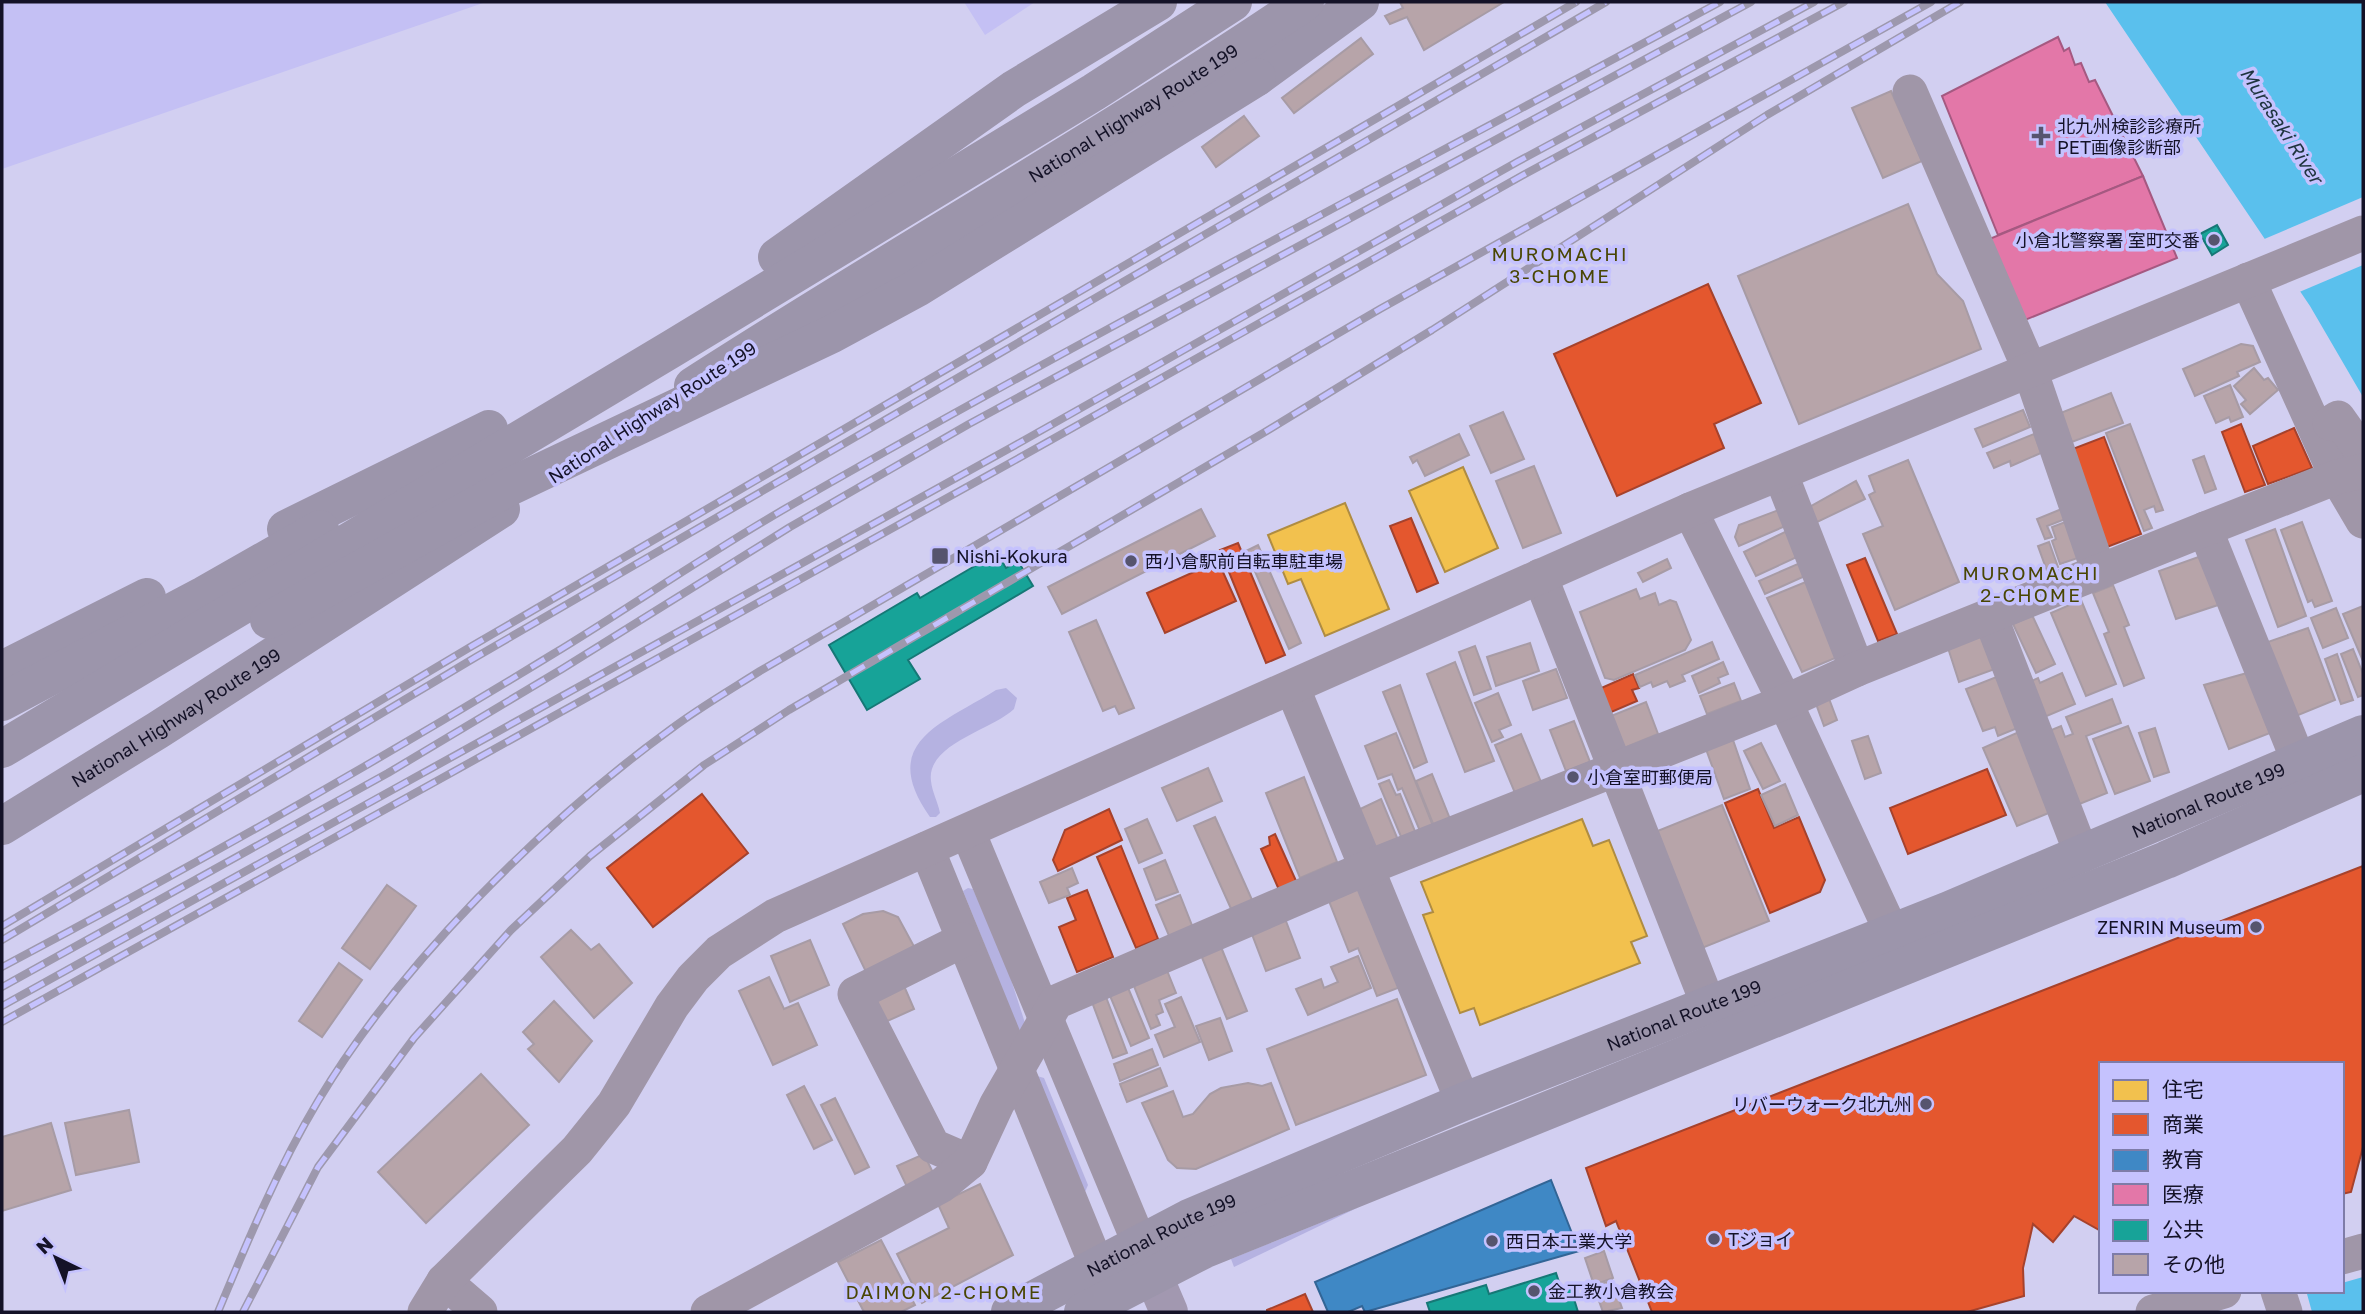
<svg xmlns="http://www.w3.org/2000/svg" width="2365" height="1314" font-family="'Golos Text','Noto Sans JP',sans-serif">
<rect width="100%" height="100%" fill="#d2cff1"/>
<g fill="#c4c0f4">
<polygon points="2,2 486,2 2,169"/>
<polygon points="964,2 1035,2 985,35"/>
</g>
<g fill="#b5b2e1">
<path d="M1006,688L1017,698L1014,709C992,730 926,744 931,781C932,792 938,802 940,813L936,817H930C877,742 942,724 996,690Z"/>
<polygon points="968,888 973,889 1007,967 1025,1023 1020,1033 963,891"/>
<polygon points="1037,1076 1044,1078 1088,1185 1085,1192"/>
<polygon points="1359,1207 1234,1267 1231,1259"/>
</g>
<g fill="#5ac0ed">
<polygon points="2105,2 2363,2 2363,397 2310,306"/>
<polygon points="2363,1277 2363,1312 2312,1312 2307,1294 2342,1291 2342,1283"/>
</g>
<polygon fill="#d2cff1" points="2363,197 2363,265 2297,293 2262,240"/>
<g fill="#f2c14e" stroke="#af8c42" stroke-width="2">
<polygon points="1463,467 1498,548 1445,572 1409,491"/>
<polygon points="1345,503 1389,609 1325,636 1301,579 1288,584 1268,535"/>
<polygon points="1582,819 1593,846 1609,840 1647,936 1631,942 1640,963 1480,1025 1474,1008 1460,1013 1423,915 1433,912 1421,882"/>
</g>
<g fill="#e4572e" stroke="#a6422c" stroke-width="2">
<polygon points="1708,284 1761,403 1714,424 1724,448 1617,496 1554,354"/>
<polygon points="2241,424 2265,485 2245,492 2222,432"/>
<polygon points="2294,428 2312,468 2268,484 2253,446"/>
<polygon points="2104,437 2141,534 2107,547 2070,450"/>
<polygon points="1411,518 1438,583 1417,592 1390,526"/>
<polygon points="1238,543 1285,655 1266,663 1220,550"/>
<polygon points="1865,558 1897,634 1878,641 1847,565"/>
<polygon points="1218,561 1236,601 1165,633 1147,593"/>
<polygon points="1633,674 1639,688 1632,690 1637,701 1609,713 1599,689"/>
<polygon points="1987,769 2006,815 1908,854 1890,808"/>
<polygon points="1758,789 1774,828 1799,817 1825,880 1820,892 1770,913 1725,803"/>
<polygon points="702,794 748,853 653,927 607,868"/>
<polygon points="1109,809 1122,840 1058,871 1053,860 1065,830"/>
<polygon points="1275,834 1297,883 1280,892 1261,849 1270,845 1269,837"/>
<polygon points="1121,846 1158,939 1136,948 1097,857"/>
<polygon points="2363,866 2363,1147 2351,1192 2342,1194 2342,1064 2101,1064 2101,1231 2074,1216 2053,1242 2033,1224 2023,1268 2024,1296 1967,1312 1652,1312 1616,1221 1606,1226 1586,1168"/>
<polygon points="1087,890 1113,957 1077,972 1059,927 1076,920 1067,898"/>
<polygon points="1305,1294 1313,1312 1267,1312 1267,1310"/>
</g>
<polygon fill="#3f88c5" stroke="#326596" stroke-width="2" points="1551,1180 1579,1251 1365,1312 1362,1306 1348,1312 1328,1312 1315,1282"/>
<g fill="#e377a8" stroke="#a55981" stroke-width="2">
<polygon points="2058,37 2064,51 2069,48 2075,65 2081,63 2089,82 2095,80 2143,176 1998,235 1942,96"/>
<polygon points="2143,176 2177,258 2020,322 1987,240"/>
</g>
<g fill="#17a398" stroke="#167876" stroke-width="2">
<polygon points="2217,225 2228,245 2212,255 2200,234"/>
<polygon points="997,553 1006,568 1018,561 1033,586 908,660 920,679 867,710 829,645 917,593 920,598"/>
<polygon points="1556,1273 1561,1288 1570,1286 1578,1312 1430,1312 1427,1303 1486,1285 1489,1294"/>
</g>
<g fill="#b7a4a9" stroke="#a79ba5" stroke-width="2">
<polygon points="1504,2 1424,50 1407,17 1390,24 1385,16 1403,8 1400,2"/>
<polygon points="1361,38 1373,54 1294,113 1282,98"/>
<polygon points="1891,91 1922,161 1883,178 1852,108"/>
<polygon points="1244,116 1259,136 1216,167 1202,147"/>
<polygon points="1908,204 1937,274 1963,301 1981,349 1799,424 1738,276"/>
<polygon points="2241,344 2253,346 2260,362 2237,372 2239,376 2195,396 2183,369"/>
<polygon points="2254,368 2264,380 2268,378 2278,390 2250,414 2241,404 2246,400 2234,386"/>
<polygon points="2230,385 2243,417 2231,422 2229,417 2216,423 2204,396"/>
<polygon points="2111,393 2123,423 2069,443 2058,414"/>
<polygon points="2023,410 2030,427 1983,447 1975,429"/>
<polygon points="1503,412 1524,459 1491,473 1470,426"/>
<polygon points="2130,424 2163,510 2156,512 2154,506 2144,510 2152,528 2144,531 2106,433"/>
<polygon points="1459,434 1469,455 1425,476 1417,460 1413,463 1410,457"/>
<polygon points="2034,434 2041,453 2011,466 2010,461 1994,468 1987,453"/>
<polygon points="2204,456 2216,489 2205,493 2193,460"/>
<polygon points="1908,460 1959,582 1895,610 1863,534 1883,526 1869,495 1875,492 1869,476"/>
<polygon points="1534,466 1561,533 1523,548 1496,481"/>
<polygon points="1856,481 1865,499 1813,524 1806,509"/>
<polygon points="1784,508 1790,524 1739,546 1735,537 1739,525"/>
<polygon points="2064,508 2068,518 2047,526 2052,537 2045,539 2037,519"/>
<polygon points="1201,509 1215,536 1062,614 1048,587"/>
<polygon points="2068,521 2081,557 2060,564 2052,541 2056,539 2052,527"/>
<polygon points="2302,522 2332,601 2315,607 2312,600 2308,602 2281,530"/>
<polygon points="2275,529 2306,616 2278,627 2246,540"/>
<polygon points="1787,531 1799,556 1756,576 1744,552"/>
<polygon points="2049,542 2058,567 2047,571 2038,546"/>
<polygon points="1258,545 1301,643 1289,649 1246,551"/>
<polygon points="2204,555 2221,604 2176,619 2159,571"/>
<polygon points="1667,559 1671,568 1643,582 1638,573"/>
<polygon points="1800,563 1805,576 1765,594 1759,581"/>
<polygon points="1808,581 1840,656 1802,672 1767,598"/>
<polygon points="2113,585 2129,625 2124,627 2144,678 2124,686 2104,634 2109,632 2093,593"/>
<polygon points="1636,589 1640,599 1655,593 1659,605 1670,600 1676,602 1691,640 1685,650 1614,680 1605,678 1580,612"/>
<polygon points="2081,600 2116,684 2086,696 2051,613"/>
<polygon points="2363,606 2363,661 2343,614"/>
<polygon points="2336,608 2348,638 2323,648 2311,618"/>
<polygon points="2032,615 2055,664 2036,673 2013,624"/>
<polygon points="1096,620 1134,708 1119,714 1115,706 1103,711 1069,632"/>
<polygon points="2308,628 2335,700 2291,718 2262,644"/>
<polygon points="1983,636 1995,669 1959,682 1948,648"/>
<polygon points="1712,642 1719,659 1682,675 1685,681 1670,687 1667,681 1653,687 1651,682 1640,687 1635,675"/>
<polygon points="1530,643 1539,671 1496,686 1487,657"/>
<polygon points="1475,646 1491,689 1474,695 1459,652"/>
<polygon points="2353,649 2363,674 2363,695 2358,697 2341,654"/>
<polygon points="2337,654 2353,700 2341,704 2325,659"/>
<polygon points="1455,662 1494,761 1465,772 1427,674"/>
<polygon points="1723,662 1728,674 1718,678 1720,683 1699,693 1692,676"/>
<polygon points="1556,669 1567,698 1533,710 1523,681"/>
<polygon points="2062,673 2075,704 2042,718 2027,683 2038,678 2040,683"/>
<polygon points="2247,673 2270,733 2229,749 2204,685"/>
<polygon points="1999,676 2020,727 1998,736 1995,727 1983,731 1966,689"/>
<polygon points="1734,683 1741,701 1707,714 1700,696"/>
<polygon points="1400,685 1427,762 1414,768 1383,692"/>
<polygon points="1498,693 1511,725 1499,730 1503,737 1492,742 1475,703"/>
<polygon points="1828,696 1837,720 1824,726 1815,701"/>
<polygon points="2112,699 2121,723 2086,736 2107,793 2077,805 2049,731 2061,726 2065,737 2073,734 2066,717"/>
<polygon points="1646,702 1658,734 1624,748 1611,716"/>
<polygon points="1574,721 1590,762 1566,771 1550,730"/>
<polygon points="2128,726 2150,781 2115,794 2093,739"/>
<polygon points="2155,728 2169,772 2154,777 2139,733"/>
<polygon points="2021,731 2056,810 2017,826 1983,748"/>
<polygon points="1396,733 1433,826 1420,831 1402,788 1398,790 1392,774 1378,779 1365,746"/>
<polygon points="1521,734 1541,782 1515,793 1495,745"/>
<polygon points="1868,736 1881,773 1865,779 1852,741"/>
<polygon points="1733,740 1750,789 1724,799 1706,749"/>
<polygon points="1761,743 1780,781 1763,789 1744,751"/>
<polygon points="1208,768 1222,801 1177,821 1162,788"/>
<polygon points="1432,774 1450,819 1434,826 1416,781"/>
<polygon points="1304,777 1337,862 1300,878 1266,793"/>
<polygon points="1389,780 1396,795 1400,794 1416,834 1402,839 1379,784"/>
<polygon points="1785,784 1798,815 1775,826 1761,795"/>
<polygon points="1381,799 1398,840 1375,850 1358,810"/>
<polygon points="1722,805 1769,921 1697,950 1650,834"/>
<polygon points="1215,817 1253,902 1232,911 1194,826"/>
<polygon points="1147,819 1162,853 1139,863 1125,829"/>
<polygon points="1165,860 1178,892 1156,900 1144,869"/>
<polygon points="1072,868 1078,883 1067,888 1070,895 1049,903 1040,882"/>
<polygon points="387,885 416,906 370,969 342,948"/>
<polygon points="1363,887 1403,986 1377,996 1358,948 1349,952 1329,901"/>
<polygon points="1180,895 1193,928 1170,938 1156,905"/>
<polygon points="883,911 898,917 917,952 868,976 843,924 863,914"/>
<polygon points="1284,916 1300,958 1266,971 1250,929"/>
<polygon points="571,930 591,950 599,944 632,983 594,1018 541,957"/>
<polygon points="810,940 829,985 790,1002 771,956"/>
<polygon points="1221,947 1247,1011 1227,1019 1201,955"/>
<polygon points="1358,956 1371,988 1308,1015 1296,989 1321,979 1324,988 1338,982 1331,967"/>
<polygon points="339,963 362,980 322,1037 299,1021"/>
<polygon points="1166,968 1176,993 1159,1000 1163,1012 1156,1015 1160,1025 1151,1029 1132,981"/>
<polygon points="769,977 784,1009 798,1003 817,1045 773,1065 739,991"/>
<polygon points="1126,983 1149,1038 1131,1046 1108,991"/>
<polygon points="904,986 914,1009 883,1023 873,999"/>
<polygon points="1106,997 1127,1053 1113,1058 1092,1002"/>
<polygon points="1181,997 1200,1042 1164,1057 1155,1035 1175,1027 1165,1004"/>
<polygon points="1397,999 1426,1075 1296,1125 1267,1049"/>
<polygon points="554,1001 592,1041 559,1082 528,1049 534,1044 523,1032"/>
<polygon points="1220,1018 1232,1051 1209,1060 1196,1026"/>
<polygon points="1152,1049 1158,1065 1120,1081 1114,1064"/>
<polygon points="1160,1068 1167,1086 1127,1102 1120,1084"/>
<polygon points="481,1074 529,1125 426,1223 378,1172"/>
<polygon points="1248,1083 1262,1086 1271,1083 1289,1129 1196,1169 1177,1168 1168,1160 1142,1103 1173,1091 1183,1117 1193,1114 1210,1094 1221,1088"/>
<polygon points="804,1086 832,1140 814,1149 787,1095"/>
<polygon points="835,1098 869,1167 855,1174 821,1105"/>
<polygon points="129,1110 139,1162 76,1175 65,1123"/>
<polygon points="51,1123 71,1190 2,1211 2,1137"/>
<polygon points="924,1154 936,1179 909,1191 897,1166"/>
<polygon points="980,1184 1013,1255 922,1303 897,1254 949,1228 938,1204"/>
<polygon points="881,1240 915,1305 901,1312 864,1312 838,1262"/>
<polygon points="1604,1251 1613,1278 1594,1285 1585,1258"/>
<polygon points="1612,1280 1622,1308 1603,1312 1594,1287"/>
</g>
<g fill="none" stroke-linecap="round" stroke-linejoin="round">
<g stroke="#a096a8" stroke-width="35">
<polyline points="1910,92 2030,370 2099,572"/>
<polyline points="2248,280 2337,477 2363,521"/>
<polyline points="2330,423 2338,418 2363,453"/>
<polyline points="1781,475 1857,669"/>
<polyline points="1690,510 1785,702 1904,959"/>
<polyline points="2205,529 2299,762"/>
<polyline points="1540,576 1708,1004"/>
<polyline points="1990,616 2082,855"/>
<polyline points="1293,689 1463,1102"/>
<polyline points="968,832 1139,1242"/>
<polyline points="927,849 1097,1266"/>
<polyline points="963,940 855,994 933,1146 970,1162"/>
<polyline points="2342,1257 2363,1251"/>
<polyline points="444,1281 480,1312"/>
<polyline points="2278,1291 2285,1312"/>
<polyline points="425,1312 444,1281 577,1150 614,1104 672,1006 693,978 719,952 775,916 1690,510 2363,233"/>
<polyline points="708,1312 942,1185 970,1162 997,1104 1056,1002 1369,867 1785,702 1857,669 2205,529 2337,477 2363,471"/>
<polyline points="2153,1312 2224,1291"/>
</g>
<polyline stroke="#a298b0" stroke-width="38" points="1140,1244 1169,1312"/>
<g stroke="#9c95ab" stroke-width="38">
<polyline points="1257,77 1360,2"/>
<polyline points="777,257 1014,89 1158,2"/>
<path id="s1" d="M693,386C896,255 1106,137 1305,2"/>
<polyline points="286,529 489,429"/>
<polyline points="2,670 147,597"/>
<polyline points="2,702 204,595 320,529"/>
<polyline points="2,749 673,348 1094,92 1233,2"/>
<path id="s2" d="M2,826L158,730L501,509"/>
<path id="s3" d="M1010,1312L1189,1218L1463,1102L1947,911L2363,734"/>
<polyline points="1083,1312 1203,1250 2166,860 2363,773"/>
</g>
<defs>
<g id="rail">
<polyline points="2,926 472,646 1576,2"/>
<polyline points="2,940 476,657 1606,2"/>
<path d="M2,967C188,869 373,764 553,654C632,606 708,553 788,507C1094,331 1409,170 1720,2"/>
<polyline points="2,987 388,773 562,669 790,527 969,424 1751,2"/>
<polyline points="2,1006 1012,447 1517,162 1814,2"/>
<polyline points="2,1022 1010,463 1525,174 1844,2"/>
<path d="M218,1312C248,1240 278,1168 318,1101C400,964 542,823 671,729C699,708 730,690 760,671L1380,309L1931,2"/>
<polyline points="243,1312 318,1167 414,1038 511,930 590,856 704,765 789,710 1265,432 1432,330 1767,115 1960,2"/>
</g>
</defs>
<use href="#rail" stroke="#9d98ad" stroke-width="8"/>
<use href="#rail" stroke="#c5c2fe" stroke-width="5" stroke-dasharray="16" stroke-linecap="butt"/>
<polyline stroke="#9c95ab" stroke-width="38" points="269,620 507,488 832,334 917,288 1257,77"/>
</g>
<g fill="#56546e" stroke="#c5c2fe" stroke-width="2.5">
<path d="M2037.5 125.5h7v7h7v7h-7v7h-7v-7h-7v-7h7z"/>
<circle cx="2214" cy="240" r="7"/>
<rect x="931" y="547" width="18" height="18" rx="3.5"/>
<circle cx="1131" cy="561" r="7"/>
<circle cx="1573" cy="777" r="7"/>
<circle cx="2256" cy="927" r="7"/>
<circle cx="1926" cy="1104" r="7"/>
<circle cx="1714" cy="1239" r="7"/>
<circle cx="1492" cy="1241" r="7"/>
<circle cx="1534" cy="1291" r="7"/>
</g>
<g text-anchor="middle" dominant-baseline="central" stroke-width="7" stroke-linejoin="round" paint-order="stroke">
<g font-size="18" fill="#141227" stroke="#c5c2fe">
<text stroke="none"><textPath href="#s1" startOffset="518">National Highway Route 199</textPath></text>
<text transform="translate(652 412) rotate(-33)">National Highway Route 199</text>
<text stroke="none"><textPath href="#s2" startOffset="205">National Highway Route 199</textPath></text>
<text stroke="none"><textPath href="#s3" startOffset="1304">National Route 199</textPath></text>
<text stroke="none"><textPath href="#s3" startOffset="737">National Route 199</textPath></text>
<text stroke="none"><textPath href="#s3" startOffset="170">National Route 199</textPath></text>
</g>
<g font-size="18" fill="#141227" stroke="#c5c2fe" text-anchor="start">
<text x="2057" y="126">北九州検診診療所<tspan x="2057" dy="21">PET画像診断部</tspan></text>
<text x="2200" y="240" text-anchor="end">小倉北警察署 室町交番</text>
<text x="956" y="556">Nishi-Kokura</text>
<text x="1145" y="561">西小倉駅前自転車駐車場</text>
<text x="1587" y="777">小倉室町郵便局</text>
<text x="2242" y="927" text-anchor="end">ZENRIN Museum</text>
<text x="1912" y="1104" text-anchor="end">リバーウォーク北九州</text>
<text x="1728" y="1239">Tジョイ</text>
<text x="1506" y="1241">西日本工業大学</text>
<text x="1548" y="1291">金工教小倉教会</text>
</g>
<g font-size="19" font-style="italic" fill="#1e343e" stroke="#c5c2fe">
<text transform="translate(2282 125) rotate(57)">Murasaki River</text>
</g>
<g font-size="19" letter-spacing="2" fill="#494604" stroke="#c5c2fe">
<text x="1560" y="253">MUROMACHI<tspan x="1560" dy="22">3-CHOME</tspan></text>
<text x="2031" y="572">MUROMACHI<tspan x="2031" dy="22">2-CHOME</tspan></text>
<text x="944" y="1291">DAIMON 2-CHOME</text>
</g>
</g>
<rect width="2365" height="1314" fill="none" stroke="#141227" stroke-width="7"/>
<rect x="2099" y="1062" width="245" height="231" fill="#c5c2fe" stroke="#7e7ca8" stroke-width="2"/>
<rect x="2113" y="1080" width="35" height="21" fill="#f2c14e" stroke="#7e7ca8" stroke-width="2"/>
<text x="2162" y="1097" font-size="21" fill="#141227">住宅</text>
<rect x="2113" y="1114" width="35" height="21" fill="#e4572e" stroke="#7e7ca8" stroke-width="2"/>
<text x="2162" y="1132" font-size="21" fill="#141227">商業</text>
<rect x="2113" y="1150" width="35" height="21" fill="#3f88c5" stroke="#7e7ca8" stroke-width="2"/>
<text x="2162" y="1167" font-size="21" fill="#141227">教育</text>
<rect x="2113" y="1184" width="35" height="21" fill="#e377a8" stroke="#7e7ca8" stroke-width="2"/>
<text x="2162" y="1202" font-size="21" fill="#141227">医療</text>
<rect x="2113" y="1220" width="35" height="21" fill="#17a398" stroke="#7e7ca8" stroke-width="2"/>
<text x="2162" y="1237" font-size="21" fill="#141227">公共</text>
<rect x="2113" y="1254" width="35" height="21" fill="#b7a4a9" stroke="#7e7ca8" stroke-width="2"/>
<text x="2162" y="1272" font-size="21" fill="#141227">その他</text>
<g transform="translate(56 1258) rotate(317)" stroke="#c5c2fe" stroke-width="5" paint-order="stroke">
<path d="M0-5L12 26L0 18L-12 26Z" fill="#141227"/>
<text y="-10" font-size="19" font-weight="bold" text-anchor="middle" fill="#141227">N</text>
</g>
</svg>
